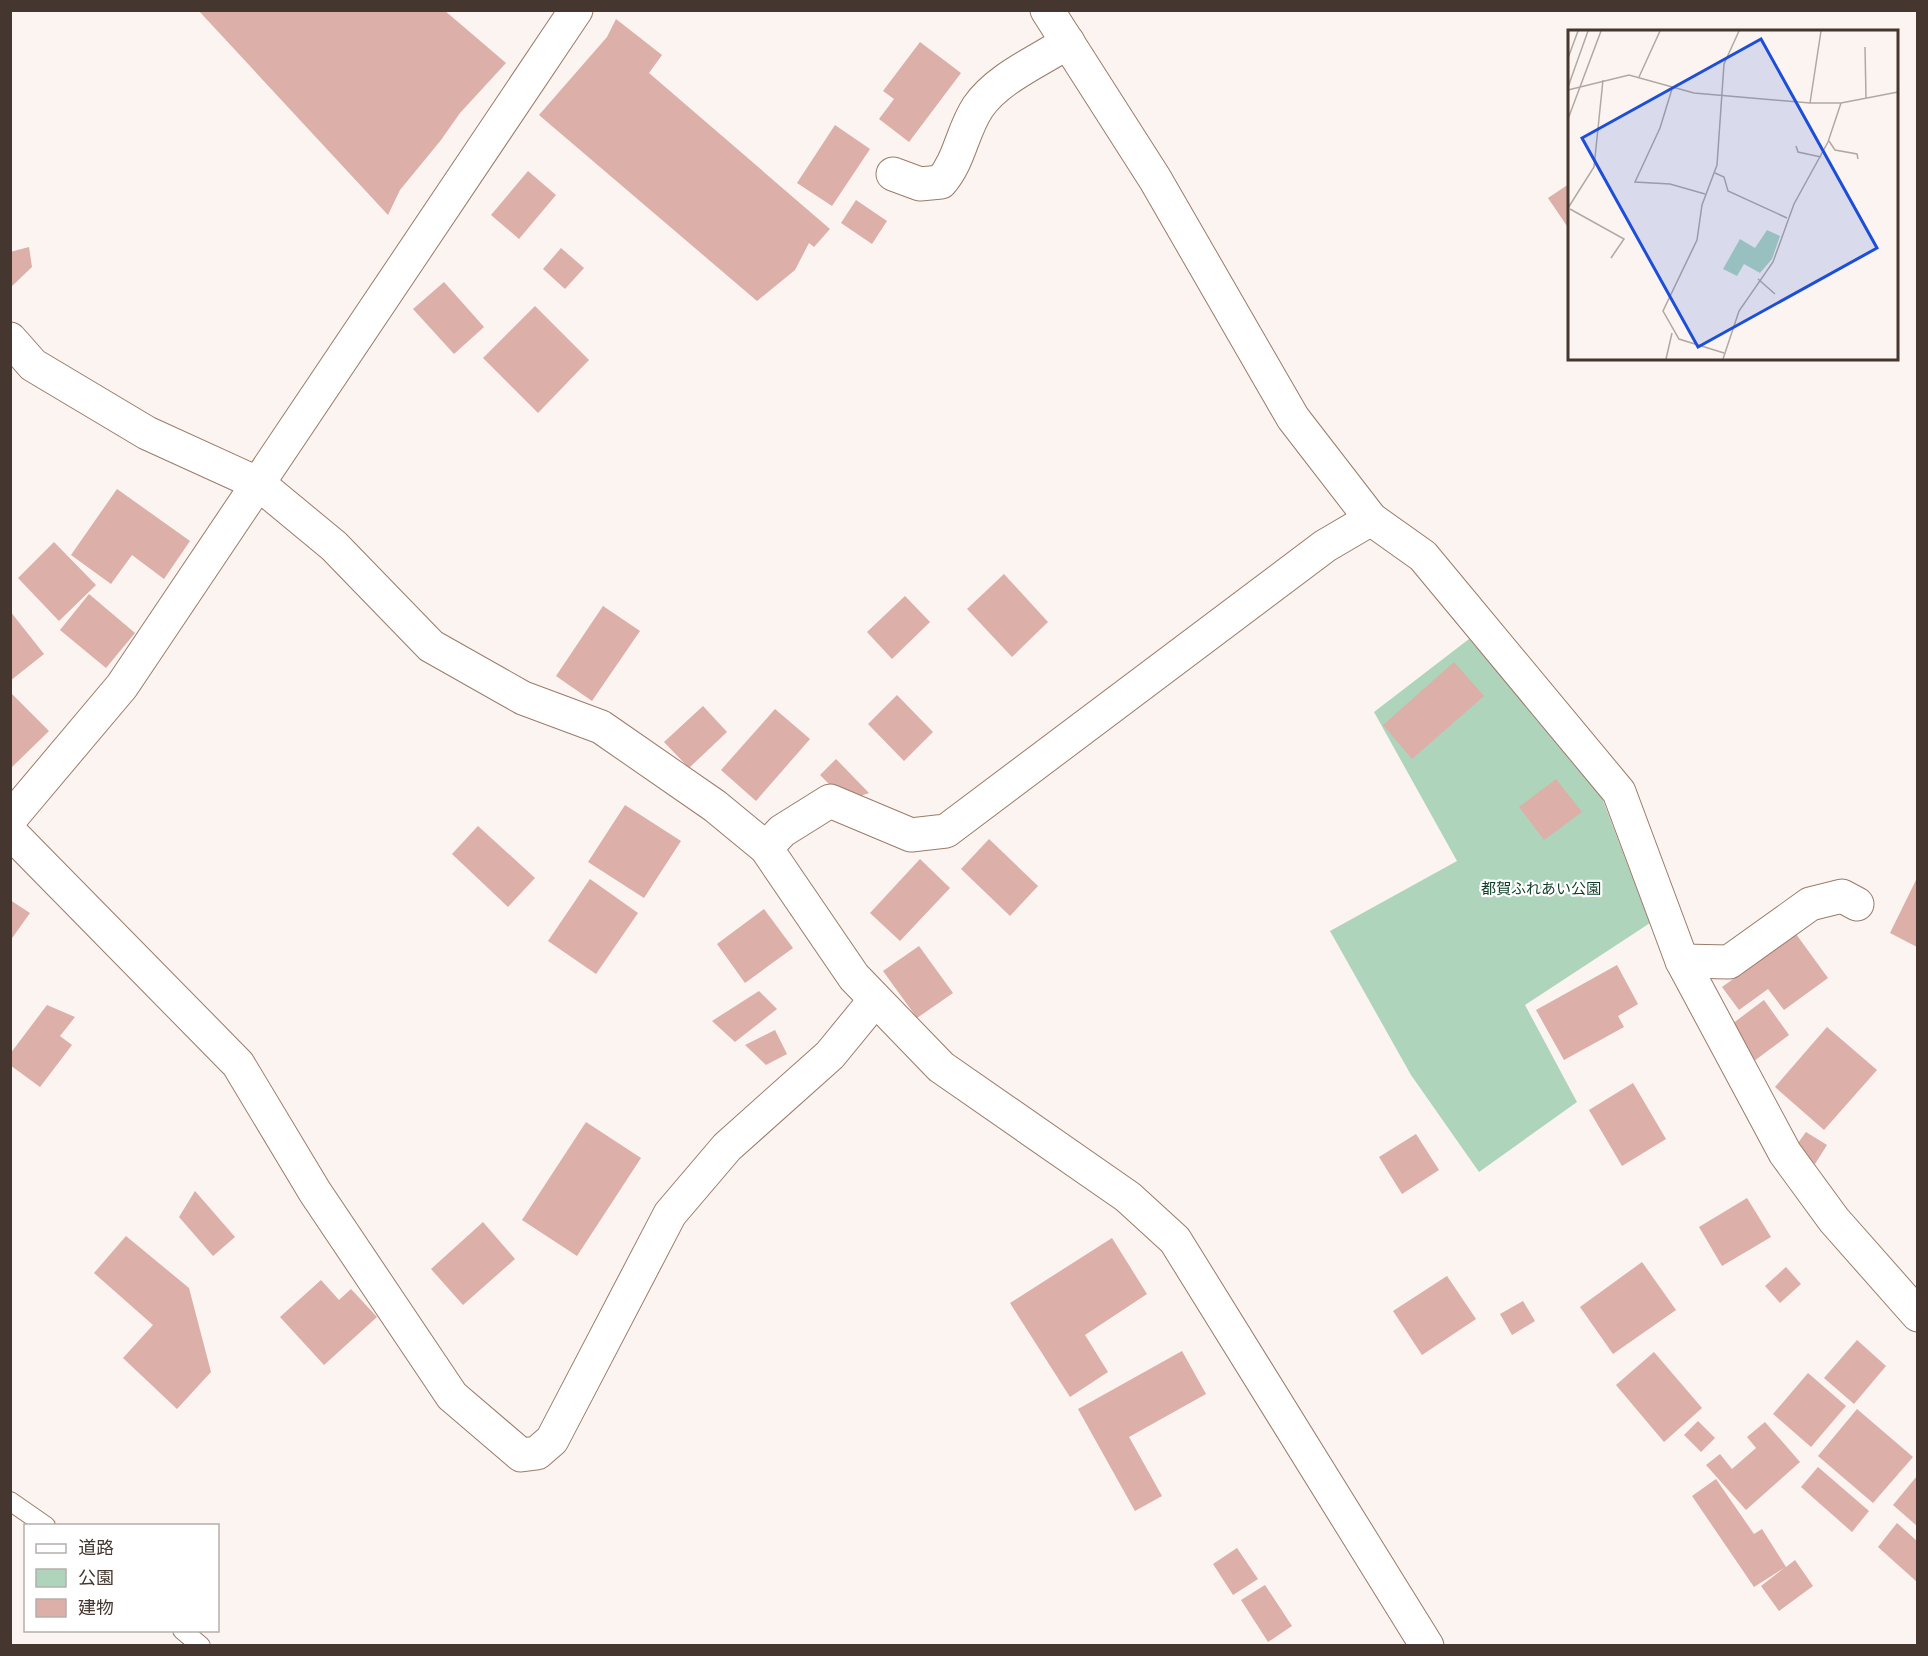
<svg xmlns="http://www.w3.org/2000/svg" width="1928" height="1656" font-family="'Public Sans','Noto Sans JP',sans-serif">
<rect width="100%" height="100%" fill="#fbf4f0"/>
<polygon fill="#afd4bc" points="1469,639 1599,790 1650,923 1525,1005 1577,1102 1479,1172 1411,1075 1330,931 1457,861 1374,712"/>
<g fill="#dcafa8">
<polygon points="198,10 444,10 506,63 460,113 441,140 400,190 388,215"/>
<polygon points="616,19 662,55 649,73 830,229 814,247 809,243 795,270 757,301 539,115 607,37"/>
<polygon points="920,42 961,73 909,142 879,119 894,99 883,91"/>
<polygon points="835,125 870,149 832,206 797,183"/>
<polygon points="528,171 556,195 519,239 491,215"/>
<polygon points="1569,184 1569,229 1548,198"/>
<polygon points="856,200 887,221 872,244 841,223"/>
<polygon points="29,247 32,267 10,288 10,252"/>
<polygon points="561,248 584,268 565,289 543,269"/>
<polygon points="444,282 484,327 454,354 413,309"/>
<polygon points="535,306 589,360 538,413 483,358"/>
<polygon points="117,489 190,541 164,579 132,555 111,584 71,555"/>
<polygon points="54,542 96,585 59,621 18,578"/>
<polygon points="1004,574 1048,622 1012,657 967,609"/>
<polygon points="89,594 135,633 106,668 60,630"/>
<polygon points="905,596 930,622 892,659 867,632"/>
<polygon points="603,606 640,631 592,701 556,676"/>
<polygon points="10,611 44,654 10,681"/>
<polygon points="1454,662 1484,696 1412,759 1383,725"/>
<polygon points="10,692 49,731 10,769"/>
<polygon points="897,695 933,732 904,761 868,724"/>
<polygon points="703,706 727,732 689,768 664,742"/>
<polygon points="775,709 810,739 756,801 721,770"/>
<polygon points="836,759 869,793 846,801 820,775"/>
<polygon points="1556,779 1582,812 1544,840 1519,807"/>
<polygon points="625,805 681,841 644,898 588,862"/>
<polygon points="478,826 535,878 508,907 452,854"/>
<polygon points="989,839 1038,886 1010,916 961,869"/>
<polygon points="920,859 950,888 900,941 870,913"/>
<polygon points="1917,878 1917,947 1890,933"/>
<polygon points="590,879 638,913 596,974 548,941"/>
<polygon points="10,900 30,913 10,941"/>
<polygon points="764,909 793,948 745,983 717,944"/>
<polygon points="1796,934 1828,978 1784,1010 1768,989 1739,1010 1722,987"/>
<polygon points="919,946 953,993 917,1018 883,971"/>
<polygon points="1617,965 1638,1004 1618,1016 1624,1027 1564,1060 1536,1010"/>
<polygon points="759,991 777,1009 735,1042 712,1021"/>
<polygon points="1764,1000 1789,1035 1750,1064 1724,1030"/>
<polygon points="47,1005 75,1017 60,1036 72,1045 40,1087 10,1065 10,1054"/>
<polygon points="1827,1027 1877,1070 1824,1130 1775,1087"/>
<polygon points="775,1030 787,1054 766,1065 745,1045"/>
<polygon points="1633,1083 1666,1139 1622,1166 1589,1110"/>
<polygon points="586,1122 641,1158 577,1256 522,1220"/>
<polygon points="1806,1132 1827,1145 1815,1164 1793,1150"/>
<polygon points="1416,1134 1439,1170 1402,1194 1379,1157"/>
<polygon points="195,1191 235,1237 213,1256 179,1217"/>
<polygon points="1747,1198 1771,1237 1722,1266 1699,1227"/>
<polygon points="483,1222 515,1259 463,1305 431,1269"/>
<polygon points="126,1236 189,1288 211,1372 177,1409 123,1358 153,1325 94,1273"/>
<polygon points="1112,1238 1147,1294 1085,1335 1108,1372 1070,1397 1010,1303"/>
<polygon points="1642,1262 1676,1310 1613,1354 1580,1307"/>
<polygon points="1786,1267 1801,1284 1780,1303 1765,1286"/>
<polygon points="1447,1276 1476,1319 1422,1355 1393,1311"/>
<polygon points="321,1280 339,1300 351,1289 377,1317 324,1365 280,1317"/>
<polygon points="1523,1301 1535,1321 1512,1335 1500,1314"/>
<polygon points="1857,1340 1886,1366 1854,1404 1824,1378"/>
<polygon points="1182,1351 1206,1394 1129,1437 1162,1496 1135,1511 1078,1409"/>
<polygon points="1654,1352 1702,1408 1664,1442 1616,1385"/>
<polygon points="1808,1373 1846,1406 1811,1447 1773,1414"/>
<polygon points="1857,1409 1913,1457 1873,1503 1818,1456"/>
<polygon points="1698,1421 1715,1438 1701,1452 1684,1435"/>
<polygon points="1765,1422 1800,1462 1746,1510 1706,1465 1720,1454 1732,1469 1756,1448 1747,1437"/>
<polygon points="1818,1467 1869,1511 1852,1532 1801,1487"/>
<polygon points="1917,1476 1917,1526 1893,1505"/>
<polygon points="1716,1479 1754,1534 1762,1529 1786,1567 1795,1560 1813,1586 1779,1611 1761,1586 1784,1568 1754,1587 1692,1496"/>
<polygon points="1897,1523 1917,1541 1917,1582 1878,1547"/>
<polygon points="1237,1548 1258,1579 1233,1595 1213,1564"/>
<polygon points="1265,1585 1292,1626 1268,1642 1241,1600"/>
</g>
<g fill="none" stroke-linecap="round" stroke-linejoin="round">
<defs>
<g id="service">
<polyline points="10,1501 46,1526"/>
<polyline points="182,1630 201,1646"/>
</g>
<g id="minor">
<polyline points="1047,10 1155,179 1293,418 1371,519 1423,556 1619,792 1682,961 1785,1153 1834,1220 1918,1315"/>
<path d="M893,174L920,184L941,182C960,160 962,131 978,107C998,78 1039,61 1068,42"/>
<polyline points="10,339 33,365 147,433 259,484 334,546 431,646 523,698 601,727 715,806 766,848 854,977 941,1067 1128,1197 1175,1240 1427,1646"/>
<polyline points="10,832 238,1064 315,1192 452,1396 521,1455 537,1453 552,1440 670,1214 727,1147 830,1055 875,1000"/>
<polyline points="766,848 782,831 830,801 911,835 946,831 1325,546 1371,519"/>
<polyline points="1682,961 1729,962 1810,904 1842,896 1857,904"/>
</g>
<polyline id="tertiary" points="10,819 122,686 576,10"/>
</defs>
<use href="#service" stroke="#9c7b69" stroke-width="20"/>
<use href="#minor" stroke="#9c7b69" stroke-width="35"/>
<use href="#tertiary" stroke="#9c7b69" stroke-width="35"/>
<use href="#service" stroke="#fff" stroke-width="18"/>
<use href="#minor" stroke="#fff" stroke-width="33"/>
<use href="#tertiary" stroke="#fff" stroke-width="33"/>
</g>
<g text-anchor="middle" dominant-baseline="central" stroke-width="4.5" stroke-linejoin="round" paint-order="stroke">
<g font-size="15" fill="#0c3c24" stroke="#fff">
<text x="1541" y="888">都賀ふれあい公園</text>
</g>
</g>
<g transform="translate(1568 30)">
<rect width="330" height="330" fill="#fbf4f0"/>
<path d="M199,200L212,206L204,229L192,243L176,234L169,246L155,239L172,209L187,218Z" fill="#afd4bc"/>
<path fill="none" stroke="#b2a8a3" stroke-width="1.5" d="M297,17L298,68M0,28L10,1M71,47L92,1M0,57L20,1M104,59L92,98L67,152L102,154L137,164M0,60L61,45L126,63L242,73H273L330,62M242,73L253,1M0,89L33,1M261,111L267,120L289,124L290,129M228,116L230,122L253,127M147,143L156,147L160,161L219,188M0,178L26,137L35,50M2,179L56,209L43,228M190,249L207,264M156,323L111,309L95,281L129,210L134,175L149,135L156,34L171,1M98,329L104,303M155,329L171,281L205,232L226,174L260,112L273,73"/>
<path fill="#1d4ed8" fill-opacity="0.15" stroke="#1d4ed8" stroke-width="3" d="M193,9L309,218L130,317L14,108Z"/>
<rect width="330" height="330" fill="none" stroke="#45372f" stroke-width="3"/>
</g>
<rect width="1928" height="1656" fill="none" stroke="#45372f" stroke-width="24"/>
<rect x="24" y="1524" width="195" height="108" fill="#ffffff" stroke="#b5afac" stroke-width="1.5"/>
<rect x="36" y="1544" width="30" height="9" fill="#ffffff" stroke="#b5afac" stroke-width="1.5"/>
<text x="78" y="1554" font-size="18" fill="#45372f">道路</text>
<rect x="36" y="1569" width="30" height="18" fill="#afd4bc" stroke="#b5afac" stroke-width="1.5"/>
<text x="78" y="1584" font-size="18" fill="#45372f">公園</text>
<rect x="36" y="1599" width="30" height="18" fill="#dcafa8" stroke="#b5afac" stroke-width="1.5"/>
<text x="78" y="1614" font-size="18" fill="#45372f">建物</text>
</svg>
